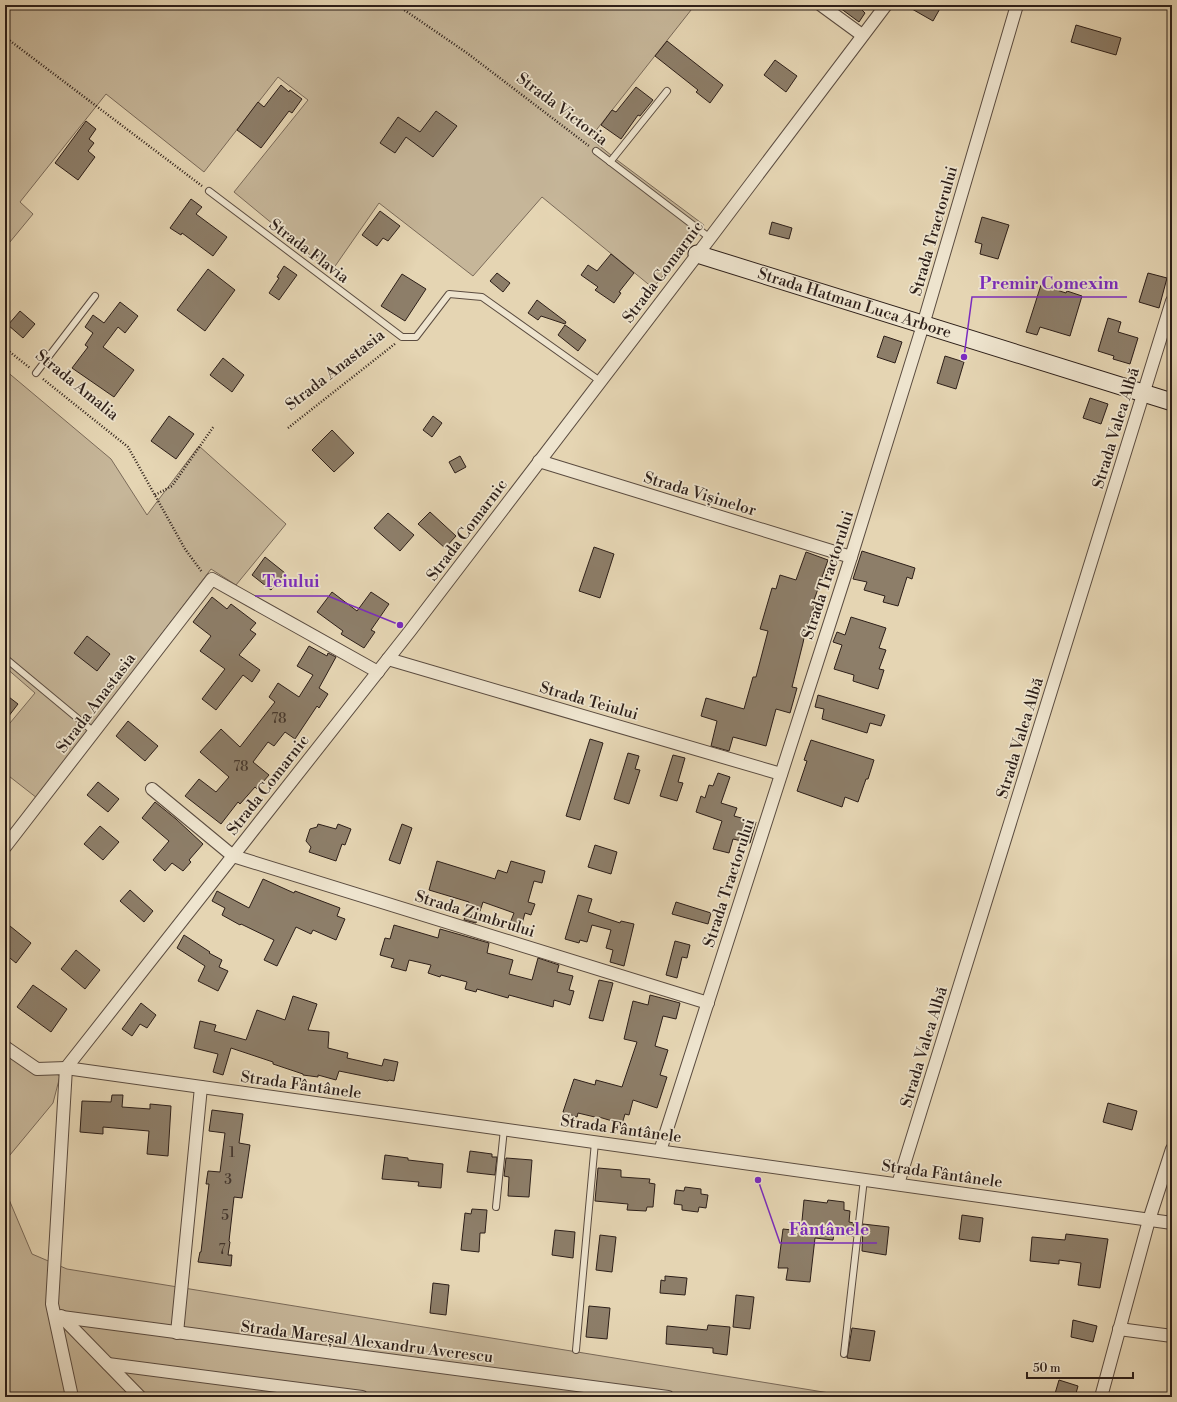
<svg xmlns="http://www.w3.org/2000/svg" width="1177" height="1402" font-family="'Libre Bodoni',serif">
<rect width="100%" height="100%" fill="#e5d5b3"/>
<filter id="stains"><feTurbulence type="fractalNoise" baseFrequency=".005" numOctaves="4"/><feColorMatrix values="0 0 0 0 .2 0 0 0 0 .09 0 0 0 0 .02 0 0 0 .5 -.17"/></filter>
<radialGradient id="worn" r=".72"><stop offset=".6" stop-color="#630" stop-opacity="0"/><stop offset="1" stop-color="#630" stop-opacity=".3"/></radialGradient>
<g fill="#c6b699" stroke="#7a6a59">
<polygon points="5,5 695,5 590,138 617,160 704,225 653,288 542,197 473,276 379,203 331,272 234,192 308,100 278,77 204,172 106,94 20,202 33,214 5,248"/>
<polygon points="5,370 111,459 147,515 199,446 286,524 236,585 211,569 37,798 5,773 5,729 35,693 5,667"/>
<polygon points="5,1046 60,1076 53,1103 5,1161"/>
<polygon points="5,1190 32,1254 67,1269 854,1397 5,1397"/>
</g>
<g fill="#8d7e69" stroke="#2d1f19">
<polygon points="836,5 864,5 861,9 865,13 859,22"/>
<polygon points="905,5 942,5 933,21"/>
<polygon points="1076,25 1121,38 1116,55 1071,42"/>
<polygon points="667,41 723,85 710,103 696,92 698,90 655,56"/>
<polygon points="775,60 797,76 786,92 764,75"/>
<polygon points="281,85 289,92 290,90 302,99 292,113 289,111 261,148 237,130 258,102 264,107"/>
<polygon points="636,87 653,100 640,116 638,115 621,139 601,125 612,110 616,112"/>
<polygon points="436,111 457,126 433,157 406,137 395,153 380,143 398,117 420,132"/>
<polygon points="86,121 96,129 89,139 94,143 88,151 95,157 78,180 55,163"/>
<polygon points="191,199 202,207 196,214 227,237 213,256 182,233 181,235 170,228"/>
<polygon points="380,211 400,226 388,241 383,238 377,246 362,235"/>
<polygon points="982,217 1009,225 998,259 980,254 982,244 975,242"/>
<polygon points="772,222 792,228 789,239 769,234"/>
<polygon points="611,254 634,273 619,292 621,293 614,303 595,290 598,287 581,275 588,265 597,271"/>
<polygon points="284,266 297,275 279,300 269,293 279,278 277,277"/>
<polygon points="208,269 235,290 205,331 177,310"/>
<polygon points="497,273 510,283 503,292 490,281"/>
<polygon points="1148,273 1167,278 1159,308 1139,302"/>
<polygon points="402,274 426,289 405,321 381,306"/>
<polygon points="1041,285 1066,293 1067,291 1082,296 1070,336 1040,327 1037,335 1026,332"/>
<polygon points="537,300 566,322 565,324 541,316 538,320 528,313"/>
<polygon points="120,302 138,316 125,333 118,327 103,347 134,370 114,397 72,368 88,347 85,345 93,333 85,327 93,315 104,323"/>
<polygon points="20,311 35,324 23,338 8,325"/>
<polygon points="1108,318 1121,322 1118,332 1138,338 1130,364 1113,359 1114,356 1098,351"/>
<polygon points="565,325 586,340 578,351 558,335"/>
<polygon points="884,336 902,342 895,363 877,357"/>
<polygon points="945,356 964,362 956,389 937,383"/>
<polygon points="223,358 244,375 232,392 210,375"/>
<polygon points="1090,398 1108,404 1101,424 1083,418"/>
<polygon points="169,416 194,434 176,459 151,441"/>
<polygon points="433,416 442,423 432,437 423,430"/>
<polygon points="332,430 354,453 334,472 312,450"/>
<polygon points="460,456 466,467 455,473 449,462"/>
<polygon points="430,512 456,536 445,548 418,524"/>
<polygon points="388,513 414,535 400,551 374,528"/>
<polygon points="594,547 614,554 600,598 579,591"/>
<polygon points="862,551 915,568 912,579 907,577 898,606 883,602 885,596 864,590 867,582 853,579"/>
<polygon points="806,552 828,560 813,603 815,604 805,633 803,643 792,687 797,688 790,713 776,709 766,746 733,737 729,751 711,746 717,721 701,716 706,698 744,709 753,677 756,677 768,631 760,629 772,588 776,589 780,575 796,580"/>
<polygon points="265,557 285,573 271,590 252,575"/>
<polygon points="332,592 357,611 371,592 389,604 371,630 375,632 364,648 341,634 343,631 317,612"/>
<polygon points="212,597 227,609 231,604 256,623 250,630 256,634 239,655 260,670 252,682 243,675 216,710 202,699 225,669 200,651 211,636 193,622"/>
<polygon points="851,617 886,628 879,648 886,650 879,669 884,670 878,689 853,681 854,675 834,669 842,645 833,642 837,632 845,635"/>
<polygon points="87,636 110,654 97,671 74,653"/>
<polygon points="309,646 327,656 328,653 336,657 319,688 328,694 319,708 317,706 295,739 285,732 274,746 268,742 253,762 269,775 257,789 255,787 240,804 238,802 221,824 185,796 199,779 216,792 229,777 200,752 221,729 240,747 275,702 269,697 278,683 299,697 313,675 297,666"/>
<polygon points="5,694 18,704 5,721"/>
<polygon points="818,695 885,715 881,726 870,723 867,733 822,719 824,709 815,707"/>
<polygon points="128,721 158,746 145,761 116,736"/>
<polygon points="590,739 603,743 580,820 566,816"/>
<polygon points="811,740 874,760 868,779 866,779 858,802 845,797 842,807 797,791 807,761 804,760"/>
<polygon points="628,753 639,756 635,769 640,770 629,804 614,799"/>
<polygon points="673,755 685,758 678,782 683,783 677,801 660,796"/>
<polygon points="718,773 730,777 721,803 737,808 734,816 756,822 750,843 733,839 729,853 713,849 722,821 696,812 701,796 705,798 709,785 713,786"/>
<polygon points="98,782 119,799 108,812 87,795"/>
<polygon points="155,802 176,819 203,844 189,860 191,862 183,871 172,863 165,871 153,860 169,841 142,818"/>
<polygon points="318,824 336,829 338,824 351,829 345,845 342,844 336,861 309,852 311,847 306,841 310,829 317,827"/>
<polygon points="402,824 412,828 400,864 389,860"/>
<polygon points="100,826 119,842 103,860 84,844"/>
<polygon points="595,845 617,852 611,874 588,867"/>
<polygon points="437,861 495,879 498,870 507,873 511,861 545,871 542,883 534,881 528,902 535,904 531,915 525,913 521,927 510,923 514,913 483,902 476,923 464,920 469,902 429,890"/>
<polygon points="263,879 294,893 295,891 340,908 337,916 345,919 336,940 313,930 311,934 296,927 277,966 264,960 274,940 241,924 240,925 222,915 225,908 212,901 217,891 249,908"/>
<polygon points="130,890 153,911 144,922 120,901"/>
<polygon points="578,895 592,899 588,912 620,923 621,921 634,924 624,966 610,962 613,950 606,948 611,930 592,925 587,942 580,940 579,943 565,939"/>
<polygon points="676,902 711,913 708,924 672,914"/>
<polygon points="5,922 31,943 16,963 5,954"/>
<polygon points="394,925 438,938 440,929 489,943 487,953 513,960 509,974 532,980 538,958 559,965 557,972 573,976 569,990 574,991 570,1005 554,1000 553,1007 509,995 508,998 477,989 476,992 465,989 467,982 441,975 440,977 428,973 431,965 409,960 406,971 391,967 394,959 380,955 385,938 390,939"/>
<polygon points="184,935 210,952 209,953 222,960 219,967 228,971 218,991 198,981 205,966 177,948"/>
<polygon points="675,941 690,945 687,958 682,957 677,978 666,975"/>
<polygon points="76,950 100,970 85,989 61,969"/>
<polygon points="599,980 613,983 603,1021 589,1018"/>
<polygon points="33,985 67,1009 51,1032 17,1007"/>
<polygon points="650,995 680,1003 676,1019 663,1016 655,1046 668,1050 660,1075 667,1077 657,1108 633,1100 629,1115 625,1114 622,1124 599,1117 599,1118 578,1113 577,1117 563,1112 574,1079 595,1085 596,1080 622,1087 637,1042 624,1039 633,1001 648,1005"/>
<polygon points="293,996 317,1004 308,1030 329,1032 328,1048 348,1053 347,1058 382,1066 384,1059 398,1062 394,1081 389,1080 388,1081 339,1071 336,1080 318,1075 318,1077 303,1075 303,1074 273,1064 273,1062 231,1048 223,1075 213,1072 218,1054 194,1048 200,1021 216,1025 214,1031 246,1040 257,1010 285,1020"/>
<polygon points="141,1003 156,1015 147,1028 140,1024 132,1036 122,1029"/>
<polygon points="112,1095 123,1095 122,1107 150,1109 150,1104 171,1106 168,1156 147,1154 149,1131 103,1127 103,1134 80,1132 82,1101 111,1102"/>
<polygon points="1108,1103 1137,1111 1132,1130 1103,1122"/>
<polygon points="212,1110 243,1114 239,1143 250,1145 242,1198 234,1197 229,1241 230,1242 228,1255 232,1255 231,1266 198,1262 200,1252 201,1252 209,1184 206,1184 208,1171 220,1172 225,1133 209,1131"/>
<polygon points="470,1151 492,1154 492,1157 497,1157 495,1175 467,1172"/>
<polygon points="385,1155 408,1158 408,1160 443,1164 441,1188 418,1186 419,1182 382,1179"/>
<polygon points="506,1158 532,1160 529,1197 508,1196 509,1177 504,1176"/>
<polygon points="598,1168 621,1170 621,1177 650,1179 649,1183 655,1184 653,1207 647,1207 646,1211 627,1210 628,1204 595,1201"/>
<polygon points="685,1187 701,1189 701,1194 708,1195 706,1208 699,1207 698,1212 682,1210 682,1205 674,1204 676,1190 684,1191"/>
<polygon points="804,1200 827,1203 828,1200 844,1202 844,1210 850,1211 849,1222 854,1223 853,1236 834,1234 833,1240 815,1238 810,1282 786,1280 788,1268 778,1268 783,1229 801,1231"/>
<polygon points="472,1209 487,1210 485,1233 480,1233 479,1252 461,1250 465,1213 471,1214"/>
<polygon points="962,1215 983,1218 980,1242 959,1239"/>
<polygon points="863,1224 889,1227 886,1255 862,1251"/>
<polygon points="555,1230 575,1232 573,1258 552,1255"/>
<polygon points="1066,1234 1108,1239 1100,1288 1078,1285 1081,1263 1059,1260 1059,1264 1030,1261 1032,1237 1065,1240"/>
<polygon points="600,1235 616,1237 612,1272 596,1270"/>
<polygon points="665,1276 687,1278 685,1295 660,1293 661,1280 665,1281"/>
<polygon points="433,1283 449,1285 446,1315 430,1313"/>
<polygon points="736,1295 754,1297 750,1329 733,1327"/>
<polygon points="589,1306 610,1308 607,1339 586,1337"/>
<polygon points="1073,1320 1097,1326 1093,1342 1071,1337"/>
<polygon points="708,1325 730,1327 727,1355 713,1353 713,1348 666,1344 667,1326 707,1330"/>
<polygon points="852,1328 875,1331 870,1361 847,1358"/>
<polygon points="1059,1380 1078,1386 1075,1397 1054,1397"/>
</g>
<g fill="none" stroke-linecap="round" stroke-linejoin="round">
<defs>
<g id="lane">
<polyline points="596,151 710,238"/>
<polyline points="610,162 667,91"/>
<polyline points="209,191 402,337 416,337 449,294 482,297 600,381"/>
<polyline points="36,373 95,296"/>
<polyline points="5,658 94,732"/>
<polyline points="496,1207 504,1129"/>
<polyline points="576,1350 595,1142"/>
<polyline points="844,1354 864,1179"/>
</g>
<g id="street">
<polyline points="821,5 862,35"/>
<polyline points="539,461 851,557"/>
<polyline points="388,659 781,774"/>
<polyline points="152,789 233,856 708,1003"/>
<polyline points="5,847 212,579 378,672"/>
<polyline points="5,1047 37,1069 66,1068 1172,1223"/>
<polyline points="66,1068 410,631 710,238 886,5"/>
<polyline points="66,1068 52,1304 72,1397"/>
<polyline points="660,1151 851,557 923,325 1017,5"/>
<polyline points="898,1184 1172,301"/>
<polyline points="61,1316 140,1397"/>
<polyline points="62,1317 668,1397"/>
<polyline points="1119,1329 1172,1336"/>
<polyline points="177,1333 201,1087"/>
<polyline points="108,1364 362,1397"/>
<polyline points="1101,1397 1149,1220 1172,1149"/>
</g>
<g id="secondary">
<path id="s1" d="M697,254L1172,402"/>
</g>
</defs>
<use href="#lane" stroke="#5b4c40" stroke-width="8"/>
<use href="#street" stroke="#5b4c40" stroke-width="14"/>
<use href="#secondary" stroke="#2d1f19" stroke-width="19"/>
<g stroke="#2d1f19" stroke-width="2.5" stroke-dasharray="1 2" stroke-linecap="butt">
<polyline points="397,5 467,53 589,146"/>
<polyline points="5,37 202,186"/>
<polyline points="5,348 30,368"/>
<polyline points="43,379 128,447 185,549 202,572"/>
<polyline points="288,428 396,343"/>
<polyline points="155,495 172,486 214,426"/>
</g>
<use href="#lane" stroke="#eee4ce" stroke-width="6"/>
<use href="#street" stroke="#eee4ce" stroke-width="12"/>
<use href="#secondary" stroke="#eee4ce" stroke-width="17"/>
</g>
<g text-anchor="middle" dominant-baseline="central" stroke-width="3.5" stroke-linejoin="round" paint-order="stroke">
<g font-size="14" fill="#45372d">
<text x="279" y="719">78</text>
<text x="241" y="767">78</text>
<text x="232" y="1153">1</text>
<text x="228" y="1180">3</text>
<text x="225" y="1216">5</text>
<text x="222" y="1250">7</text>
</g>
<g font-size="16" fill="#2d1f19" stroke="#eee4ce">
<text transform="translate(562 109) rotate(37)">Strada Victoria</text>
<text transform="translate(934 231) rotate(-74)">Strada Tractorului</text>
<text transform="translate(309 251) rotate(37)">Strada Flavia</text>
<text transform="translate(663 272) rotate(-53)">Strada Comarnic</text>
<text stroke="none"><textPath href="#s1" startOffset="165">Strada Hatman Luca Arbore</textPath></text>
<text transform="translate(335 370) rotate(-38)">Strada Anastasia</text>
<text transform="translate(77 385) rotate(39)">Strada Amalia</text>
<text transform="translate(1116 428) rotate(-73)">Strada Valea Albă</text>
<text transform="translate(700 494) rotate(17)">Strada Vișinelor</text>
<text transform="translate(467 530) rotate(-53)">Strada Comarnic</text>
<text transform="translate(828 575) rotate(-72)">Strada Tractorului</text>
<text transform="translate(589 701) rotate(16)">Strada Teiului</text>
<text transform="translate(96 703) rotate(-53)">Strada Anastasia</text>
<text transform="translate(1020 738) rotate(-73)">Strada Valea Albă</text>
<text transform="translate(268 785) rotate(-52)">Strada Comarnic</text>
<text transform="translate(729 883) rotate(-72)">Strada Tractorului</text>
<text transform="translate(475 914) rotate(17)">Strada Zimbrului</text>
<text transform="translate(924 1047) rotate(-73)">Strada Valea Albă</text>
<text transform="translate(301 1085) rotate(8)">Strada Fântânele</text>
<text transform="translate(621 1129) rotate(8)">Strada Fântânele</text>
<text transform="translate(942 1174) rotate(8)">Strada Fântânele</text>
<text transform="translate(367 1342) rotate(7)">Strada Mareșal Alexandru Averescu</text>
</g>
</g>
<path fill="none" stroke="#7b2cbf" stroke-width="1.5" d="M964 357L972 297H1127M400 625L328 596H255M758 1180L780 1243H877"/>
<g fill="#7b2cbf" stroke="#eee4ce" stroke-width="1.5">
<circle cx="964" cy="357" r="4"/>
<circle cx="400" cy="625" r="4"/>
<circle cx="758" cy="1180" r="4"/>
</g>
<g font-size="17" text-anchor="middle" font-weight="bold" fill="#7b2cbf" stroke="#eee4ce" stroke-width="3.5" stroke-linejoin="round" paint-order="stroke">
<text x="1049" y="289">Premir Comexim</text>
<text x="291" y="587">Teiului</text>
<text x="829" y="1235">Fântânele</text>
</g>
<rect width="1177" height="1402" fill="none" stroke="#e5d5b3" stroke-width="20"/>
<rect x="6" y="6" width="1165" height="1390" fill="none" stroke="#2d1f19" stroke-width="2"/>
<rect x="10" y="10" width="1157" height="1382" fill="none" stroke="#2d1f19"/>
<path d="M1027 1372v6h106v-6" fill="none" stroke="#2d1f19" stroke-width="2"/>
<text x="1033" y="1372" font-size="12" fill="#2d1f19" stroke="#eee4ce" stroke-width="3" paint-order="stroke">50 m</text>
<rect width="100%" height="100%" filter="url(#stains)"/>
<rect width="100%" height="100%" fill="url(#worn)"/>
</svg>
